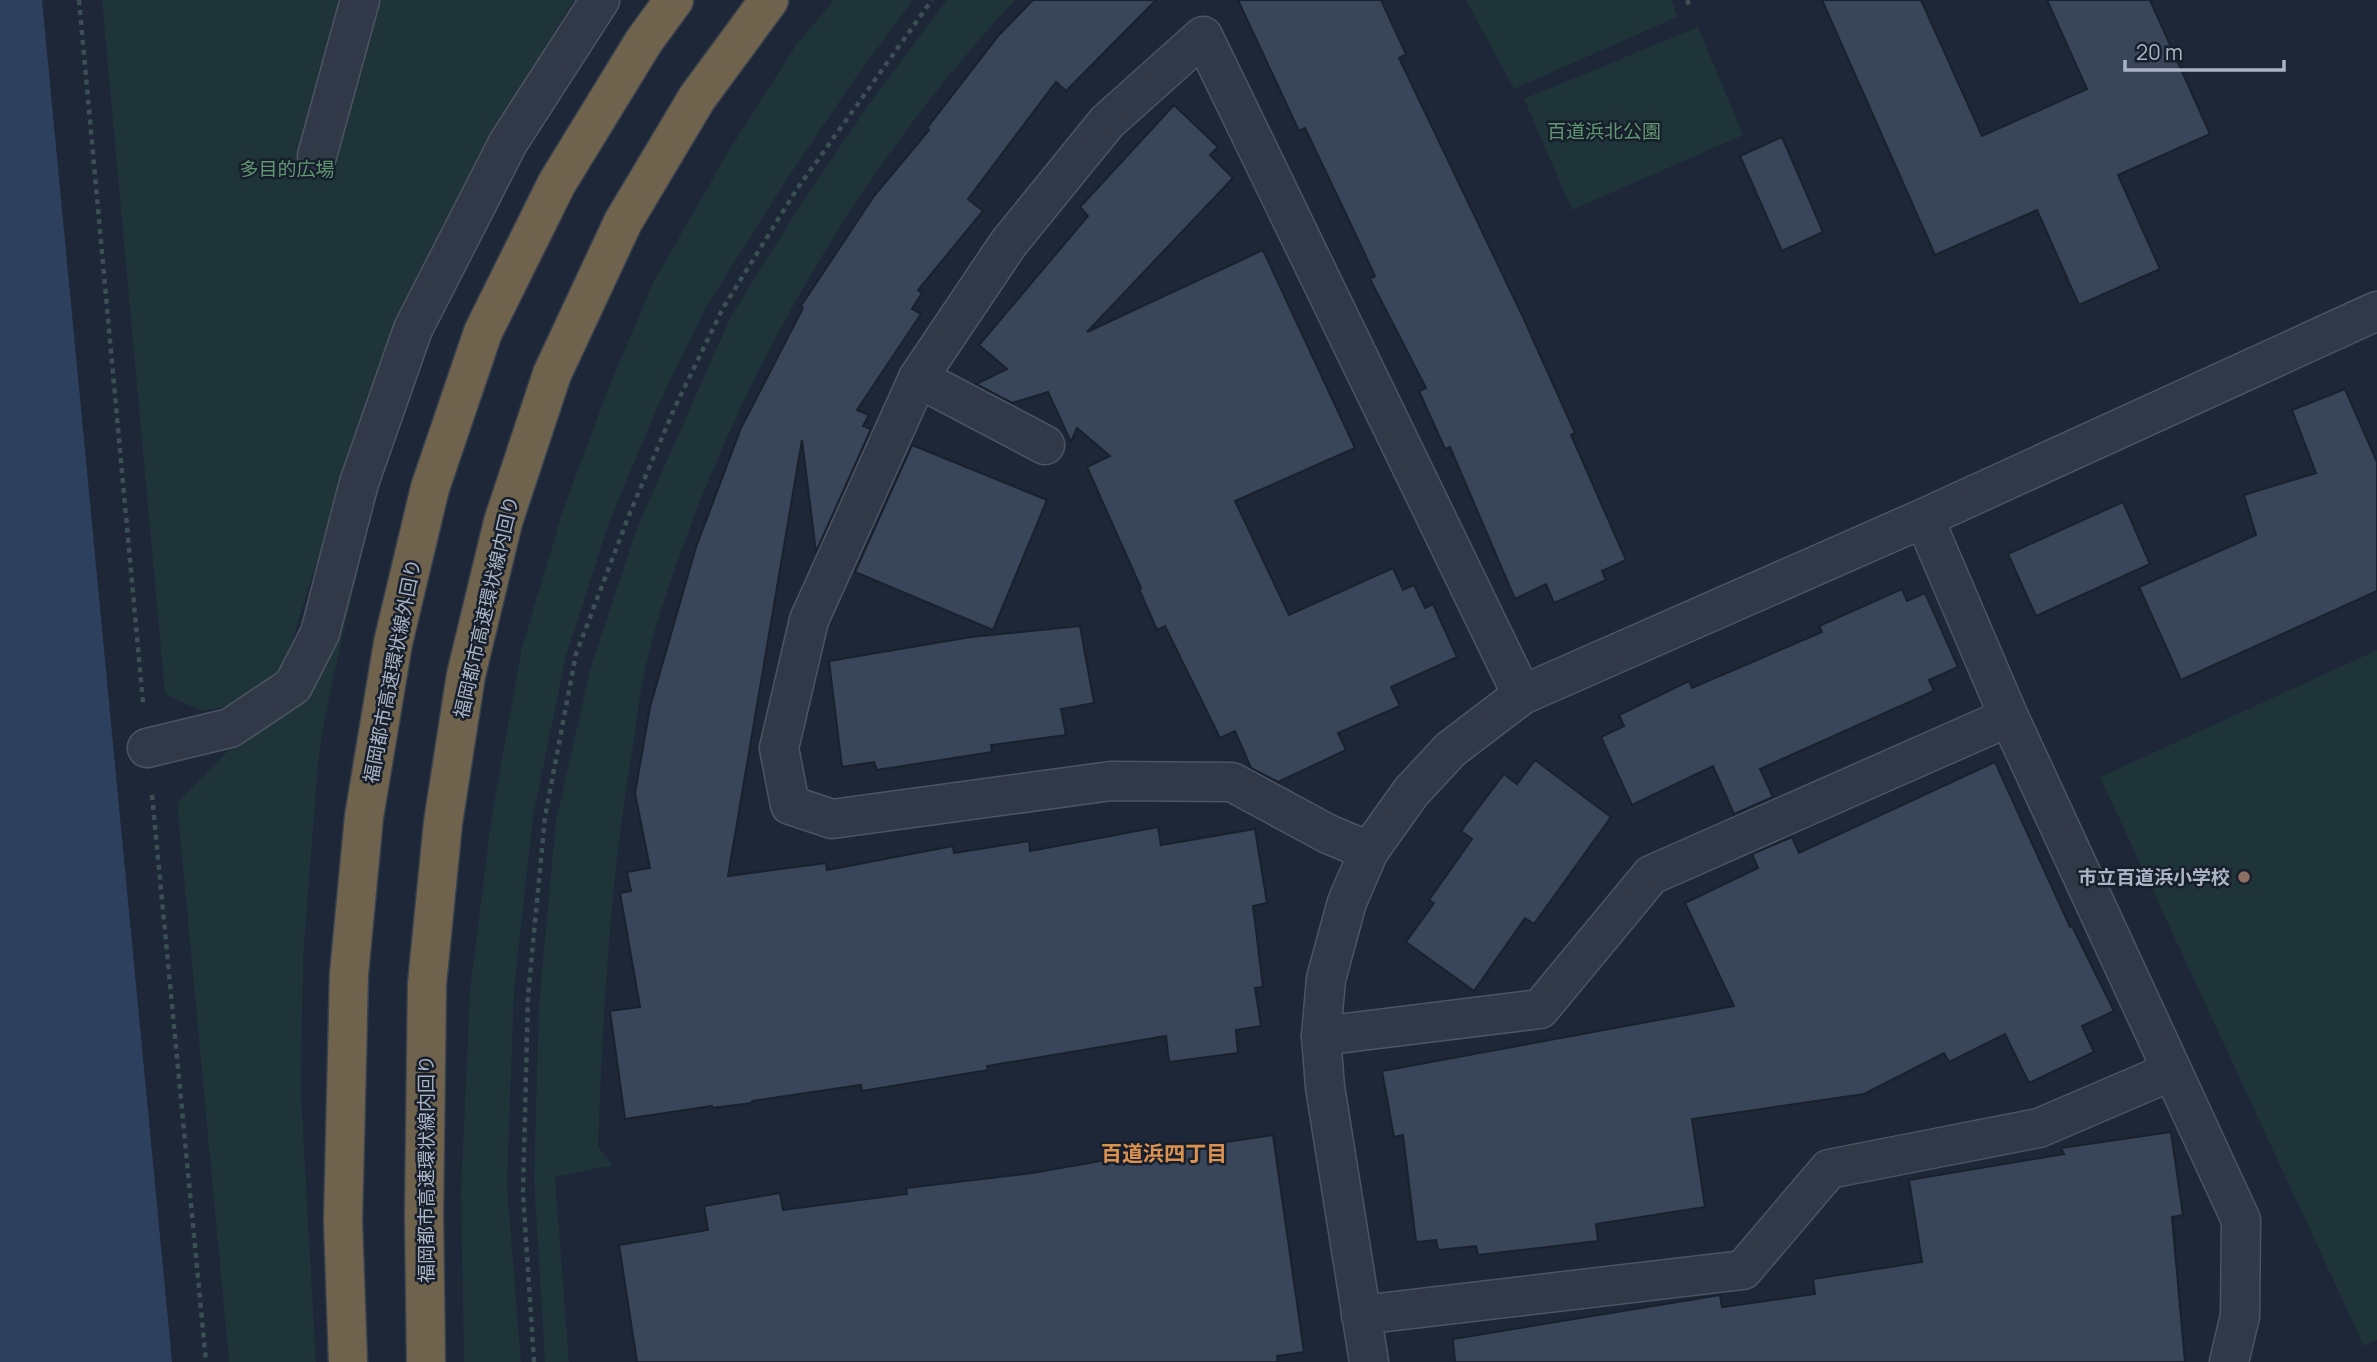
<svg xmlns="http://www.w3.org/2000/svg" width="2377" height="1362" font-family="Manrope,'Noto Sans JP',sans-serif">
<rect width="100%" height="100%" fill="#1d2737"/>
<g fill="#1f3438">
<polygon points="102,0 574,0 492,133 393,339 365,408 288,654 278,681 227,707 201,711 165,694"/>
<polygon points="834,0 913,0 854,80 785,182 705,309 657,408 609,523 566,656 533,817 514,990 507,1185 521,1362 464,1362 461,1191 470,991 492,814 522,647 563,510 608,389 654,281 728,152 798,42"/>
<path d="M947,0H1015C879,146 773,318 699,504C679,556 659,610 646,665C640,692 637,719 633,746C610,879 603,1013 598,1147L613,1165L555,1177L569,1362H545L534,1180L539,1003L556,820L590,670L637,528L731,316L805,198L876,94Z"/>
<polygon points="1466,0 1672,0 1677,17 1514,89"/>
<polygon points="1698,27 1743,135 1572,210 1524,99"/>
<polygon points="377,488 331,687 319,752 303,959 301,1093 316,1362 229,1362 177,803 241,737 298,694"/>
<polygon points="2377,650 2377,1340 2364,1346 2100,777"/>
</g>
<polygon fill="#2d405e" points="0,0 42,0 172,1362 0,1362"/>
<g fill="#394558" stroke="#19212e" stroke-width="2">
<polygon points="1033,0 1156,0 1066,91 1056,82 968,199 983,211 918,290 922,293 912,309 921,314 857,410 869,415 863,426 871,429 816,552 802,440 728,876 826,863 827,870 953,846 954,853 1029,841 1030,851 1158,827 1161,845 1255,829 1267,903 1253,906 1263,987 1255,988 1261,1026 1236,1030 1238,1053 1169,1062 1166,1036 987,1066 988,1070 862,1091 861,1085 752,1101 752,1103 712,1108 712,1106 625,1119 610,1011 640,1007 620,893 631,891 627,872 650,868 635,793 650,707 696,547 741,428 803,308 801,306 874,196 929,130 927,128 999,35"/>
<polygon points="1238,0 1381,0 1406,54 1399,58 1522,315 1575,433 1571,435 1626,560 1602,571 1606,580 1554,603 1546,584 1515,599 1450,447 1445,449 1419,391 1426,388 1370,279 1375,276 1355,233 1305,128 1299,131"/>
<polygon points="1822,0 1921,0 1982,136 2087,89 2047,0 2150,0 2210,134 2118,175 2160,269 2079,305 2037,210 1935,255"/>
<polygon points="1174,105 1218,147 1210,155 1233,178 1087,332 1263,250 1355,448 1235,501 1289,615 1393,568 1403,590 1414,585 1425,608 1433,604 1457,657 1391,687 1400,706 1338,733 1346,750 1278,782 1251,768 1235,731 1220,738 1165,626 1157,630 1139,589 1141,588 1087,467 1110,456 1077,428 1071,442 1048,392 1012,403 976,384 1007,369 979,345 1088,216 1080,207"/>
<polygon points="1782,137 1823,232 1782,251 1740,156"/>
<polygon points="2345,389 2377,462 2377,591 2181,680 2139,587 2256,535 2244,495 2316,473 2292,410"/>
<polygon points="912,445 1047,500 993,630 855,572"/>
<polygon points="2123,502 2150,564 2036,616 2008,554"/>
<polygon points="1902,589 1907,601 1925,593 1958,667 1929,680 1934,691 1760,769 1773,797 1734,814 1713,766 1632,805 1601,737 1624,726 1619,715 1689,681 1692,688 1822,632 1819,626"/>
<polygon points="1080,626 1094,703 1061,709 1066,735 991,745 992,752 877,770 874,762 842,767 829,661 971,637"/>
<polygon points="1535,760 1611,817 1534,924 1525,918 1474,991 1406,942 1434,903 1429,900 1472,839 1461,831 1504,774 1517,784"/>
<polygon points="1995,762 2070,927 2072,926 2114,1011 2082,1026 2094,1052 2029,1083 2005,1034 1949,1062 1944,1053 1864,1094 1692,1119 1705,1207 1596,1224 1598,1241 1478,1255 1476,1246 1438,1250 1436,1240 1416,1242 1403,1135 1394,1137 1382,1071 1734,1006 1685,903 1758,868 1752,854 1792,837 1799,853"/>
<polygon points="2171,1132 2183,1215 2172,1217 2185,1362 1455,1362 1453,1339 1720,1295 1722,1307 1815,1294 1813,1279 1922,1262 1909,1180 2064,1154 2061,1148"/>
<polygon points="1273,1135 1304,1352 1277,1356 1278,1362 637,1362 619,1245 708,1230 704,1206 780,1193 783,1210 907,1194 906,1188 1032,1173 1123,1157"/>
</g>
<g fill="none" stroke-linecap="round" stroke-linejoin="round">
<defs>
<g id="pedestrian">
<polyline points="317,156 360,0"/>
<polyline points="147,748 230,728 293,686 320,633 359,483 413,329 508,143 600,0"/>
</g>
<g id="minor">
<polyline points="918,378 1045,445"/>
<polyline points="1924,518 2009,717 2241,1220 2240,1316 2229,1362"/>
<polyline points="1369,851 1328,834 1232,782 1111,781 832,819 790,805 779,748 809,620 918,378 1008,244 1107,122 1203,36 1522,695"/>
<polyline points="1321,1036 1540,1009 1651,875 2009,717"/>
<polyline points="1361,1315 1743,1270 1829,1169 2039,1128 2172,1071"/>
<polyline points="1369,1362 1325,1087 1321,1036 1326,979 1347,902 1369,851 1411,792 1451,749 1522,695 1924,518 2377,311"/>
</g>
<g id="motorway">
<polyline points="348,1362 343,1221 349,974 364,817 393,643 430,488 483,332 557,183 644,41 674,0"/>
<polyline points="426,1362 424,1214 427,984 443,823 466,675 503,522 552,374 623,222 697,98 769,0"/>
</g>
</defs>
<use href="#pedestrian" stroke="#4c5463" stroke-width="41"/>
<use href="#minor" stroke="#4c5463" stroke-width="41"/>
<use href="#motorway" stroke="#39414f" stroke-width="41"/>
<g stroke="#3a5053" stroke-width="4.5" stroke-dasharray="5 5" stroke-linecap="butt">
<polyline points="79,0 143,703"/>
<polyline points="1687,0 1691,9"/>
<polyline points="152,795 206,1362"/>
<polyline points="534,1362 523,1193 528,996 545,817 576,654 629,515 675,407 723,308 797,189 932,0"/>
</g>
<use href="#pedestrian" stroke="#313948" stroke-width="38"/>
<use href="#minor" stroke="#313948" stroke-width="38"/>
<use href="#motorway" stroke="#6f634d" stroke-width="38"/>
</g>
<circle fill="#8d6e63" stroke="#171f2c" stroke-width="2.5" cx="2244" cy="877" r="7"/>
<g text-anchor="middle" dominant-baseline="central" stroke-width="5" stroke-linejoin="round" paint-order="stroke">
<g font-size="19" fill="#619770" stroke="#171f2c">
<text x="1604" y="131">百道浜北公園</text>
<text x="287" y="169">多目的広場</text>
</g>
<g font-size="19" fill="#abb4c5" stroke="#171f2c">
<text transform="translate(486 607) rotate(-77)">福岡都市高速環状線内回り</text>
<text transform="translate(392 671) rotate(-79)">福岡都市高速環状線外回り</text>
<text transform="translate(426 1169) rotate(-90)">福岡都市高速環状線内回り</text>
</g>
<g font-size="19" font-weight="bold" fill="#abb4c5" stroke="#171f2c" text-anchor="end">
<text x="2230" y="877">市立百道浜小学校</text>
</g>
<g font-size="21" font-weight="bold" fill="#dc924f" stroke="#171f2c">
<text x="1164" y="1153">百道浜四丁目</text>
</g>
</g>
<path d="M2125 60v10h159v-10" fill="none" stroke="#abb4c5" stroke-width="3.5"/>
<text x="2136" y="60" font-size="21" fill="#abb4c5" stroke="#171f2c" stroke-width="5" paint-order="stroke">20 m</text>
</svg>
